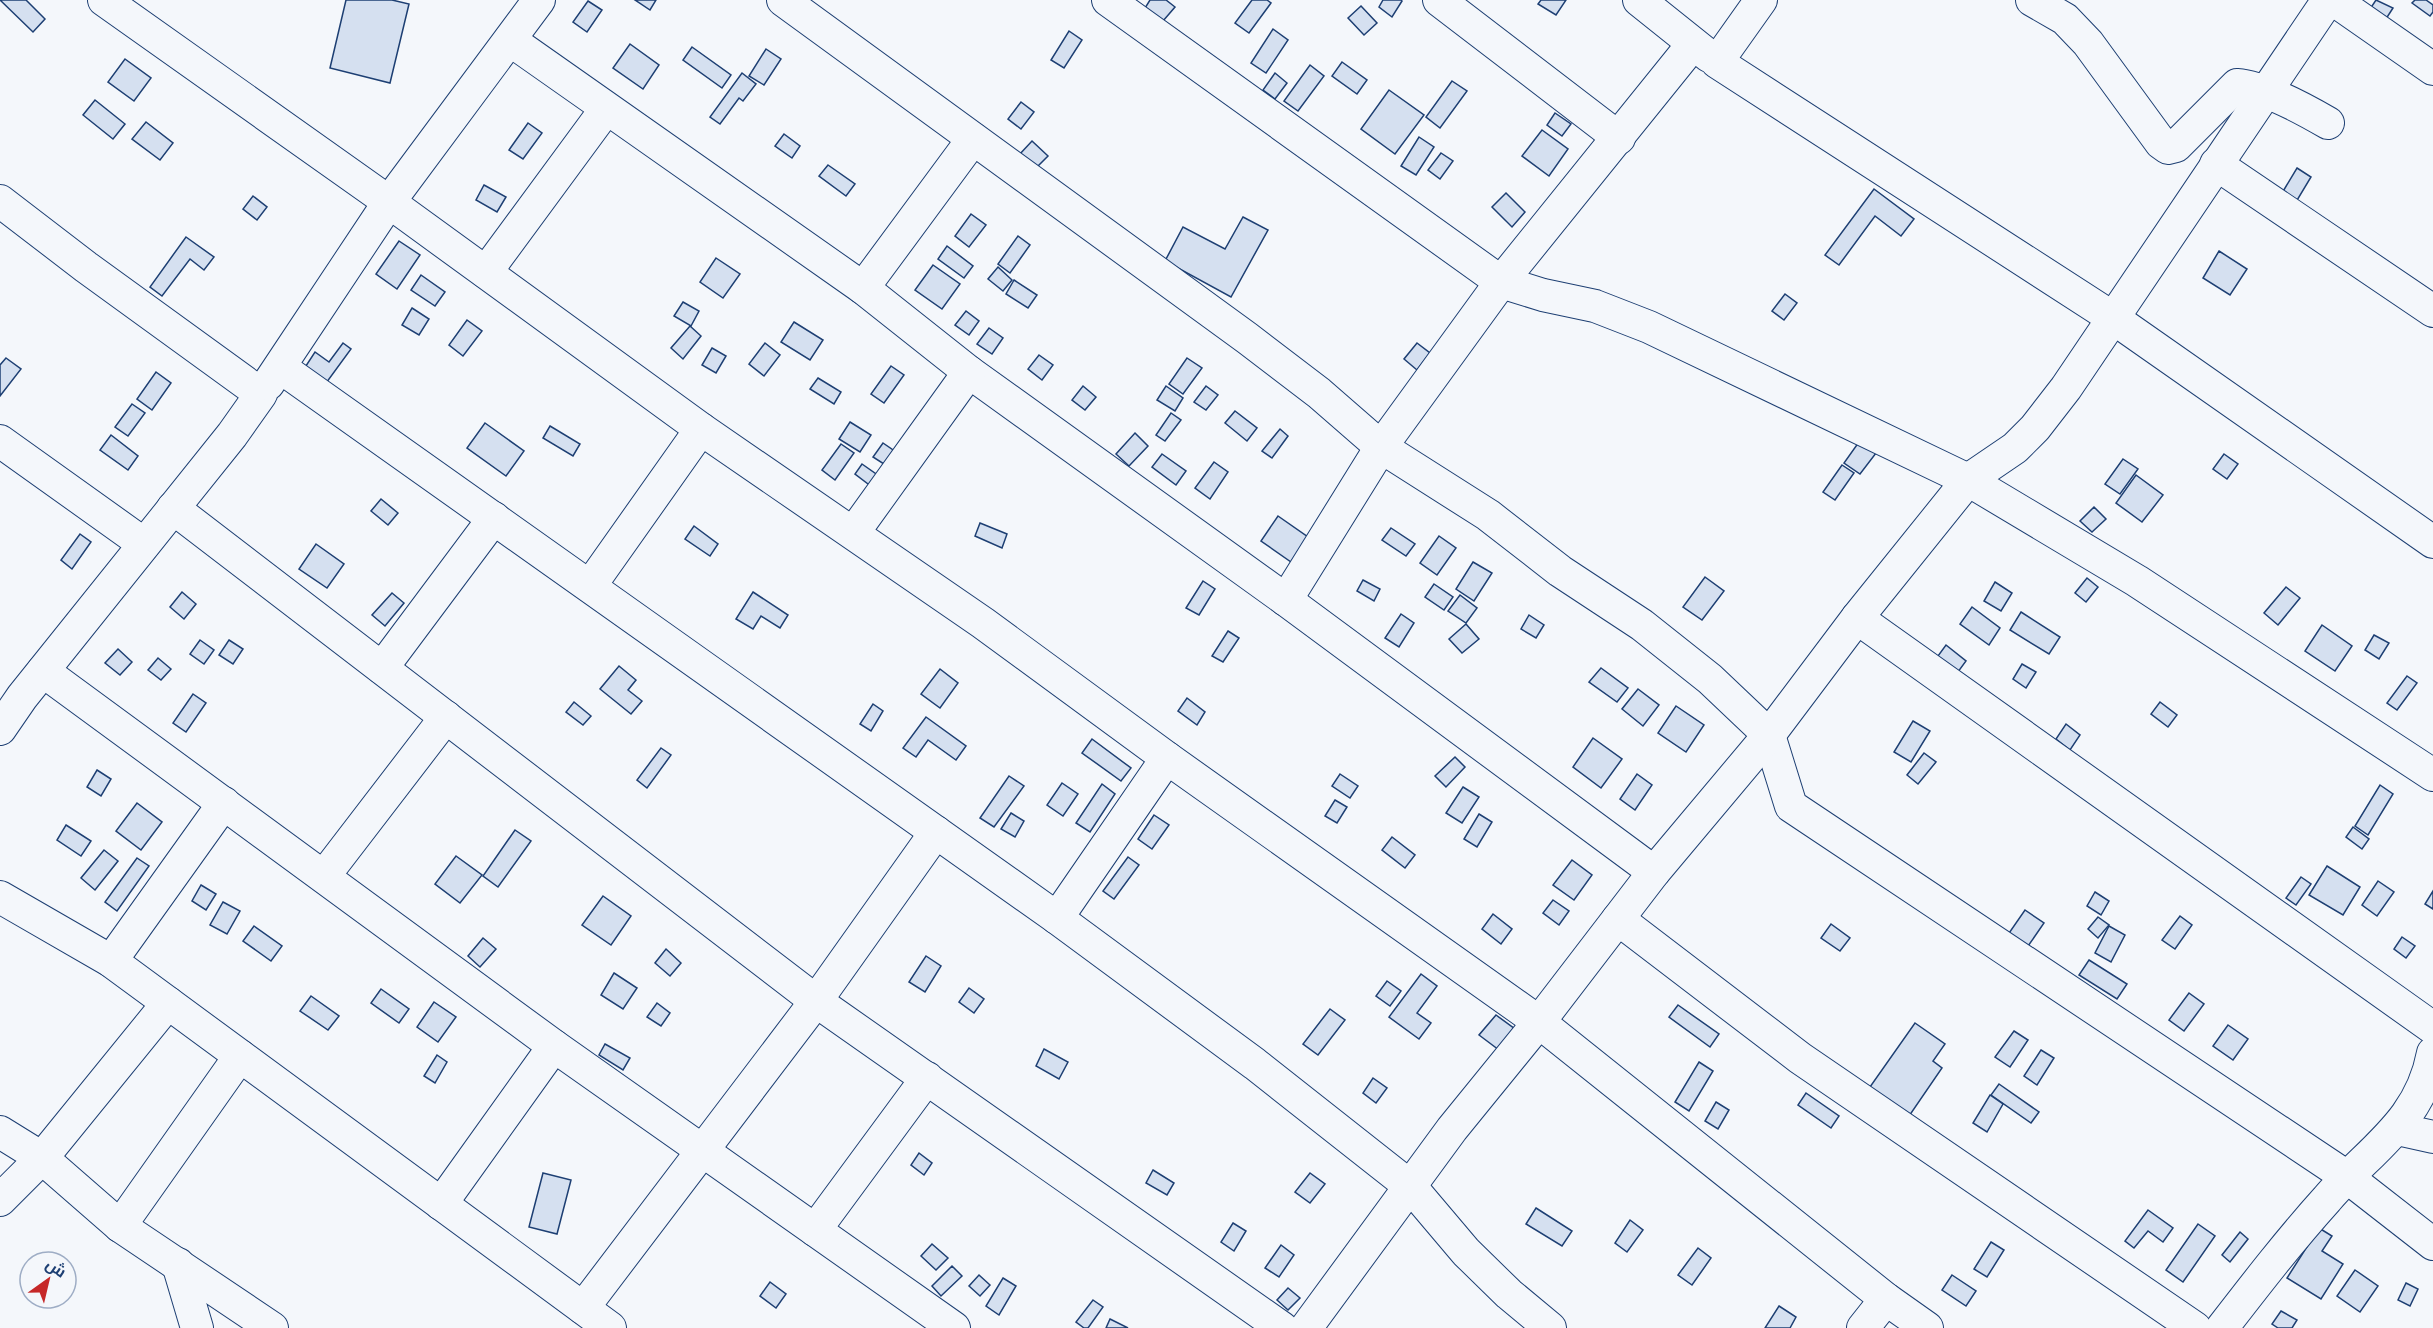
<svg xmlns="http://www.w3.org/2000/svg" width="2433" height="1328" font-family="'Archivo Narrow',Cairo,sans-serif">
<rect width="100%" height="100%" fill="#f4f7fb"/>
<g fill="#d5e0f0" stroke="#1d3f73" stroke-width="1.5">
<polygon points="0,0 26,0 45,19 33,32"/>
<polygon points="346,0 392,0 409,4 390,83 330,68"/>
<polygon points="635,0 656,0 650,10"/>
<polygon points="1150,0 1166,0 1175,7 1163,21 1145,8"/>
<polygon points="1252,0 1267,0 1271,3 1249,33 1235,23"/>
<polygon points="1383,0 1401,0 1402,1 1392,17 1379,7"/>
<polygon points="1541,0 1566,0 1556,15 1538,4"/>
<polygon points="2376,0 2393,8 2384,22 2368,12"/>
<polygon points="2415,0 2426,0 2433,5 2433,12 2430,16 2412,3"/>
<polygon points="588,1 602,10 587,32 573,22"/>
<polygon points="1361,6 1377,23 1364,35 1348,18"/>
<polygon points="1273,29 1288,40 1266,73 1251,63"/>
<polygon points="1069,31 1082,40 1064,68 1051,60"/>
<polygon points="630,44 659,65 643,89 613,68"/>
<polygon points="692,47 731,75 722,88 683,60"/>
<polygon points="766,49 781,59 764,85 749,76"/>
<polygon points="125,59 151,78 134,101 108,82"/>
<polygon points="1342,62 1367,80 1357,94 1332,76"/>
<polygon points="1310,65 1324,76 1298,111 1284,101"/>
<polygon points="742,73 756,84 743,101 739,98 720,124 710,117"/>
<polygon points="1275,73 1287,83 1275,99 1263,90"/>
<polygon points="1452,81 1467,91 1440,128 1426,117"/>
<polygon points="1389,90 1424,115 1395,154 1361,129"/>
<polygon points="95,100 125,124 113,139 83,115"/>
<polygon points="1021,102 1034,112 1021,129 1008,119"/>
<polygon points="1555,113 1571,124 1562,136 1547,125"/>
<polygon points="146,122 173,143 160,160 132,139"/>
<polygon points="528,123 542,133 523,159 509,150"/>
<polygon points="1542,130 1568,149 1549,176 1522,156"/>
<polygon points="784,134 800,146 792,158 775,146"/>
<polygon points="1419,137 1434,147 1416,175 1401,166"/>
<polygon points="1032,141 1048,156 1034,170 1019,155"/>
<polygon points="1441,153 1453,161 1440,179 1428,170"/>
<polygon points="828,165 855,184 846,196 819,176"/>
<polygon points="2297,168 2311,177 2296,202 2282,193"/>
<polygon points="484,185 506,197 497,212 476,200"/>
<polygon points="1874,189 1914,219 1901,236 1875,216 1839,265 1825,255"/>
<polygon points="1506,193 1525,212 1512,227 1492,207"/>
<polygon points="253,196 267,207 257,220 243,209"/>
<polygon points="971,214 986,225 969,247 955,236"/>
<polygon points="1243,217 1268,230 1231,297 1165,261 1183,227 1225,249"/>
<polygon points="1018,236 1030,245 1010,273 998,264"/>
<polygon points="186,237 214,257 204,270 190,259 162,296 150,287"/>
<polygon points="399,241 420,255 397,289 376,274"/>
<polygon points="947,246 973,266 964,278 938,259"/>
<polygon points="2219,251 2247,269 2230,295 2203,278"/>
<polygon points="716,258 740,274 723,298 700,282"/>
<polygon points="933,265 960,284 942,309 915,290"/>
<polygon points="998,267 1012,280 1003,291 988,279"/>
<polygon points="421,275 445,292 435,306 411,290"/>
<polygon points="1014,280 1037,295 1028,308 1006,294"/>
<polygon points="1785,294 1797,303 1784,320 1772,311"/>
<polygon points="683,302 699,311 691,326 674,316"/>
<polygon points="412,308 429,319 419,335 402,325"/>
<polygon points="966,311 979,321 969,335 955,325"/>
<polygon points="467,320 482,331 463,356 449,345"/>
<polygon points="794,322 823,340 810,360 781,342"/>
<polygon points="690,326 701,336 683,359 671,348"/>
<polygon points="989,328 1003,338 992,354 977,344"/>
<polygon points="343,343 351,349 321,390 300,375 315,352 329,362"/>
<polygon points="765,343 780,355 764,376 749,364"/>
<polygon points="1417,343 1430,353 1417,370 1404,359"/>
<polygon points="712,348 726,356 716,373 702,365"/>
<polygon points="1039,355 1053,365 1042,380 1028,369"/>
<polygon points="6,358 21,369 0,396 0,365"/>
<polygon points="1187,358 1202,368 1183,394 1169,384"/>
<polygon points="891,366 904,375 884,403 871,394"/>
<polygon points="156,372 171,383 152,410 137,399"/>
<polygon points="818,378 841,392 834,404 810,389"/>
<polygon points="1083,386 1096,397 1085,410 1072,400"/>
<polygon points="1166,386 1183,398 1175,411 1157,400"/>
<polygon points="1206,386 1218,395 1206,410 1194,402"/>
<polygon points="132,404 145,413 128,436 115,427"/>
<polygon points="1235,411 1257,428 1247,441 1225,423"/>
<polygon points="1171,413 1181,420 1165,441 1156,435"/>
<polygon points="850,422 871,435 860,452 839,439"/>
<polygon points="485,423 524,451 506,476 467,448"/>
<polygon points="550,426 580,444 573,456 543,438"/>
<polygon points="1280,429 1288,436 1272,458 1262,451"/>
<polygon points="1866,432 1883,444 1860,474 1844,463"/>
<polygon points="1135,433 1148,446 1129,466 1116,454"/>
<polygon points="111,435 138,456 128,470 100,450"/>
<polygon points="883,443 896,452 887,466 873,457"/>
<polygon points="841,444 854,453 835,480 822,470"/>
<polygon points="1162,454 1186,471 1176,485 1152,467"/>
<polygon points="2224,454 2238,464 2227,479 2213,469"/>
<polygon points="2123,459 2138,469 2120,494 2105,484"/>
<polygon points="1214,462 1228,472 1210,499 1195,488"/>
<polygon points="862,464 879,476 872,487 855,474"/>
<polygon points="1842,465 1854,473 1835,500 1823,492"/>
<polygon points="2136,475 2163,495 2142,522 2116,503"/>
<polygon points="381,499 398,513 388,525 371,511"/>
<polygon points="2094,507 2106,519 2092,532 2080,521"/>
<polygon points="1278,516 1308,537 1291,562 1261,541"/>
<polygon points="980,523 1007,534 1002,548 975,536"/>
<polygon points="694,526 718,544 710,556 685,539"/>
<polygon points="1391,528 1415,544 1406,556 1382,540"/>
<polygon points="80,534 91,542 72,569 61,560"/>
<polygon points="1439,536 1456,548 1437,575 1420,563"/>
<polygon points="316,544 344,564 327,588 299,569"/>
<polygon points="1473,562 1492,573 1474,601 1456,589"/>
<polygon points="1705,577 1724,591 1702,620 1683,607"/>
<polygon points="2087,578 2098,587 2086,602 2075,593"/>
<polygon points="1363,580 1380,589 1374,601 1357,591"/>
<polygon points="1203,581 1215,589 1199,615 1186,608"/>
<polygon points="1995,582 2012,593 2001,611 1984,601"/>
<polygon points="1434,584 1453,597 1444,610 1425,597"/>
<polygon points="2286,587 2300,598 2278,625 2264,613"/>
<polygon points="182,592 196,604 184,619 170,607"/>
<polygon points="753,592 788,615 780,628 761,616 753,629 736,619"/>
<polygon points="392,593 404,603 385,626 372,615"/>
<polygon points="1460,595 1477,608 1466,623 1448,611"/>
<polygon points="1972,607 2000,628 1989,645 1960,624"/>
<polygon points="2021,612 2060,637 2049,654 2010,630"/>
<polygon points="1401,614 1414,623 1399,647 1385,638"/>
<polygon points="1529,615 1544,625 1536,638 1521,629"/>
<polygon points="1466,624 1479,639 1462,653 1449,639"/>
<polygon points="2322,625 2352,646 2335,671 2305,651"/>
<polygon points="1228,631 1239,638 1223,662 1212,656"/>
<polygon points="2374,635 2389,643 2379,659 2365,650"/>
<polygon points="200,640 214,650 204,664 190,654"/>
<polygon points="229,640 243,649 233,664 219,655"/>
<polygon points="1946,645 1966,661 1955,676 1935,660"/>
<polygon points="118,649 132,662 120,675 105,663"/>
<polygon points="158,658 171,669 161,680 148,670"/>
<polygon points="2022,664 2036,672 2026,688 2013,679"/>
<polygon points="619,666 636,680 628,690 642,701 631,714 600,689"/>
<polygon points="1601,668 1628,688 1617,702 1589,682"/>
<polygon points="940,669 958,683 940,708 921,694"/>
<polygon points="2407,676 2417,683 2397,710 2387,703"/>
<polygon points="1638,689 1659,705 1643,726 1622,709"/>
<polygon points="193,694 206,703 186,732 173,723"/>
<polygon points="1187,698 1205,712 1197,725 1178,711"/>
<polygon points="574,702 591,716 583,725 566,712"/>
<polygon points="2160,702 2177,715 2168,727 2151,714"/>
<polygon points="873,704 883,711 871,731 860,724"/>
<polygon points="1676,706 1704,725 1686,752 1658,733"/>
<polygon points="926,717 966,746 956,760 928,740 916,757 903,748"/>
<polygon points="1913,721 1930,731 1911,762 1894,752"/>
<polygon points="2066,724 2080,735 2070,750 2056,739"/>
<polygon points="1593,738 1622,759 1601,788 1573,767"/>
<polygon points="1092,739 1131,768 1121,781 1082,753"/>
<polygon points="661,748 671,755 647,788 637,780"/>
<polygon points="1924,753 1936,762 1918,784 1907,775"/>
<polygon points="1455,757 1465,767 1446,787 1435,776"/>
<polygon points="97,770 111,779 101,796 87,787"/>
<polygon points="1340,774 1358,786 1350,798 1332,786"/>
<polygon points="1637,774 1652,785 1635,810 1620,799"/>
<polygon points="1009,776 1024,786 994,827 980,818"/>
<polygon points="1062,783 1078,794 1063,816 1047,805"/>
<polygon points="1102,784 1115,794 1090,832 1076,823"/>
<polygon points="2380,785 2393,794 2368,835 2355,826"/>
<polygon points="1463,787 1479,797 1462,823 1446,813"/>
<polygon points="1335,800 1347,807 1337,823 1325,816"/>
<polygon points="137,803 162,822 141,850 116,831"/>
<polygon points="1011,813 1024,821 1015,837 1001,829"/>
<polygon points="1479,814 1492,822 1477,847 1464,839"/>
<polygon points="1154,815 1169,825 1152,849 1138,839"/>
<polygon points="66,825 91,841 81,856 57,840"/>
<polygon points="2353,827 2369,839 2362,849 2346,837"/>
<polygon points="515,830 531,841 498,887 483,876"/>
<polygon points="1392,837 1415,855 1405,868 1382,850"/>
<polygon points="104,850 118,861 95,890 81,878"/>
<polygon points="456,856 482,875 460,903 435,884"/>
<polygon points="1128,857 1139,865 1114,899 1103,891"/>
<polygon points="137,858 149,866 117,911 105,902"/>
<polygon points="1572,860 1592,875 1574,900 1553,885"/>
<polygon points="2327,866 2360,887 2343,915 2309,895"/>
<polygon points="2301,877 2311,884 2296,905 2286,898"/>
<polygon points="2378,881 2394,892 2377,916 2362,905"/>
<polygon points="201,885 216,894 206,910 192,901"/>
<polygon points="2433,891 2433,909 2425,904"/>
<polygon points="2095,892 2109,901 2101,915 2087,906"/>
<polygon points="603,896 631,916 611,945 582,925"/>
<polygon points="1553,900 1569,911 1559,925 1543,913"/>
<polygon points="223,902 240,911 227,934 210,925"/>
<polygon points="2025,910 2044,923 2026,949 2007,936"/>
<polygon points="1493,914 1512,929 1501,944 1482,929"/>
<polygon points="2180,916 2192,925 2175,949 2162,940"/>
<polygon points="2098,917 2109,925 2098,938 2088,929"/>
<polygon points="1831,924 1850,938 1840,951 1821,938"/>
<polygon points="254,926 282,946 271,961 243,941"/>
<polygon points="2109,926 2125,935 2111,962 2095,953"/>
<polygon points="2402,937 2415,946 2406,958 2394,949"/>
<polygon points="483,938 496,949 480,967 468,956"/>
<polygon points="666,949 681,963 670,976 655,963"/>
<polygon points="926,956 941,966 925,992 909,982"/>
<polygon points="2089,960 2127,984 2117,999 2079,975"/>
<polygon points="614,973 637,988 623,1009 601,995"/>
<polygon points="1421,974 1437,986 1417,1013 1431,1023 1419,1039 1389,1017"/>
<polygon points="1387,981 1401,991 1390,1006 1376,996"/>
<polygon points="969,988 984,999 974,1013 959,1002"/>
<polygon points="381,989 409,1009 399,1023 371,1003"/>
<polygon points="2189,993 2204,1004 2184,1031 2169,1020"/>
<polygon points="311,996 339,1016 328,1030 300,1011"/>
<polygon points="434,1002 456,1017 438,1042 417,1027"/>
<polygon points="657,1003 670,1013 661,1026 647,1017"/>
<polygon points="1678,1005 1719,1034 1710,1047 1669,1017"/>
<polygon points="1330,1009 1345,1020 1318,1055 1303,1044"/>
<polygon points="1496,1015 1515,1029 1499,1050 1479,1035"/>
<polygon points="1915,1023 1945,1044 1933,1061 1942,1068 1905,1122 1865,1094"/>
<polygon points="2228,1025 2248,1039 2233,1060 2213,1046"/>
<polygon points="2014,1031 2028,1040 2010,1067 1995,1057"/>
<polygon points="605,1044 630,1058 623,1070 599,1055"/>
<polygon points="1044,1049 1068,1062 1059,1079 1036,1066"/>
<polygon points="2041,1050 2054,1058 2037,1085 2024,1076"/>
<polygon points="437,1055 447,1062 435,1083 424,1076"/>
<polygon points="1699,1062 1713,1071 1689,1111 1675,1102"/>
<polygon points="1373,1078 1387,1088 1376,1103 1363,1093"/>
<polygon points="1999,1084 2039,1112 2031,1123 1991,1095"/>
<polygon points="1806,1093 1839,1116 1831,1128 1798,1105"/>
<polygon points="1990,1095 2003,1104 1987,1132 1973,1123"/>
<polygon points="1716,1102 1729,1110 1718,1129 1705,1121"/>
<polygon points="919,1153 932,1163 924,1175 911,1165"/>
<polygon points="1153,1170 1174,1183 1167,1195 1146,1183"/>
<polygon points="543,1173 571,1180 557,1234 529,1227"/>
<polygon points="1310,1173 1325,1184 1310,1203 1295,1192"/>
<polygon points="1536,1208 1572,1231 1562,1246 1526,1224"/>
<polygon points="2148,1210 2173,1228 2163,1242 2148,1231 2134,1248 2125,1241"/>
<polygon points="1630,1220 1643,1230 1627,1252 1615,1243"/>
<polygon points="1233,1223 1246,1231 1234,1251 1221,1242"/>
<polygon points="2198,1224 2215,1236 2183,1282 2166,1270"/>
<polygon points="2319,1228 2332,1236 2322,1251 2343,1264 2321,1299 2287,1278"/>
<polygon points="2240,1232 2248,1239 2230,1262 2222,1255"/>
<polygon points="1991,1242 2004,1250 1987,1277 1974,1269"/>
<polygon points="932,1244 948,1258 936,1270 921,1256"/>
<polygon points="1281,1245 1294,1255 1279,1277 1265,1268"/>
<polygon points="1698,1248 1711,1258 1692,1285 1678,1275"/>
<polygon points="952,1266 962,1276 941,1296 932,1286"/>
<polygon points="2355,1270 2378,1286 2360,1312 2337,1296"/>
<polygon points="979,1275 990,1285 980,1296 969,1286"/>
<polygon points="1952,1275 1976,1291 1966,1306 1942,1290"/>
<polygon points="1003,1278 1016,1286 999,1315 986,1306"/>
<polygon points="770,1282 786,1294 776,1308 760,1296"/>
<polygon points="2406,1283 2418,1289 2410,1306 2398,1300"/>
<polygon points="1288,1288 1300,1298 1288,1310 1277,1300"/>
<polygon points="1093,1300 1103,1307 1088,1328 1084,1328 1076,1322"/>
<polygon points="1779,1306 1796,1317 1790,1328 1765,1328"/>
<polygon points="2281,1311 2297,1320 2292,1328 2278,1328 2272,1324"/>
<polygon points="1110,1319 1128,1328 1106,1328"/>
</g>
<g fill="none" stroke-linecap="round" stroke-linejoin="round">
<defs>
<g id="minor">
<polyline points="104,0 389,202 701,429 983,623 1167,758 1539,1022 1886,1299 1927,1328"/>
<polyline points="783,0 1247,338 1319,393 1381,447 1488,515 1560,571 1642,625 1710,679 1769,735 1791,806 2347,1177 2433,1244"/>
<polyline points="1108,0 1501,282 1543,295 1595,306 1649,327 1968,480 2137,581 2433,775"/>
<polyline points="1439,0 1619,138"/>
<polyline points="1639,0 1709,56"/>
<polyline points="1761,0 1717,62 2113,318 2433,542"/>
<path d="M2032,0L2065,19L2088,43L2161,143L2168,148L2176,146L2237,85C2264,87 2304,109 2328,123"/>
<polyline points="2334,0 2433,69"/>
<polyline points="510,40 863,288 969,372 1286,600 1654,872"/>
<polyline points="2216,164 2433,311"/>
<polyline points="0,201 86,267 261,394 232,435 22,697 0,729"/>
<polyline points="486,272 606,109"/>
<polyline points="863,288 973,139"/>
<polyline points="280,367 1057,918 1255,1064 1411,1187 1466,1252 1509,1294 1550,1328"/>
<polyline points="268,384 389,202 539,0"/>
<polyline points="0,441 144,544"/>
<polyline points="173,508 816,1001 1282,1328"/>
<polyline points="854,532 969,372"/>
<polyline points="590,586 701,429"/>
<polyline points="1286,600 1381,447 1501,282 1693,44"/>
<polyline points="1857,618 2433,1028"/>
<polyline points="382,668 494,518"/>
<polyline points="43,671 554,1046 954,1328"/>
<polyline points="324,876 446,717"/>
<polyline points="0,897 111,961 610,1328"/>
<polyline points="1057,918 1167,758"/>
<polyline points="1618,919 1800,1058 2195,1328"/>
<polyline points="111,961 224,803"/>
<polyline points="2397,1129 2433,1137"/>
<polyline points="0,1132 42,1158 120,1226 272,1328"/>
<polyline points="0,1200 42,1158 168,1003"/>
<polyline points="441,1204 554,1046"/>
<polyline points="120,1226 240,1056"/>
<polyline points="815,1230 927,1078"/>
<polyline points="178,1264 197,1328"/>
<polyline points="583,1308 816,1001 936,832"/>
<polyline points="1306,1328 1452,1129 1539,1022 1654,872 1769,735 1857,618 1968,480 2015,448 2035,428 2066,388 2328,0"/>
<polyline points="1863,1328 1886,1299"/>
<path d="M2222,1328C2256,1284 2290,1240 2327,1199C2370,1149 2420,1123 2433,1053"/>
</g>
</defs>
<use href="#minor" stroke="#1d3f73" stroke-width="34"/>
<use href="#minor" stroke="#f4f7fb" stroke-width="32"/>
</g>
<g transform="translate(48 1280) rotate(34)"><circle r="28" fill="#f4f7fb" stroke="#9eadc5" stroke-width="1.5"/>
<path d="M0-4.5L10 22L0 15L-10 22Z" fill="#c62828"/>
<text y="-9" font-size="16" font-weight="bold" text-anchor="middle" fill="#1d3f73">ش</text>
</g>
</svg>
